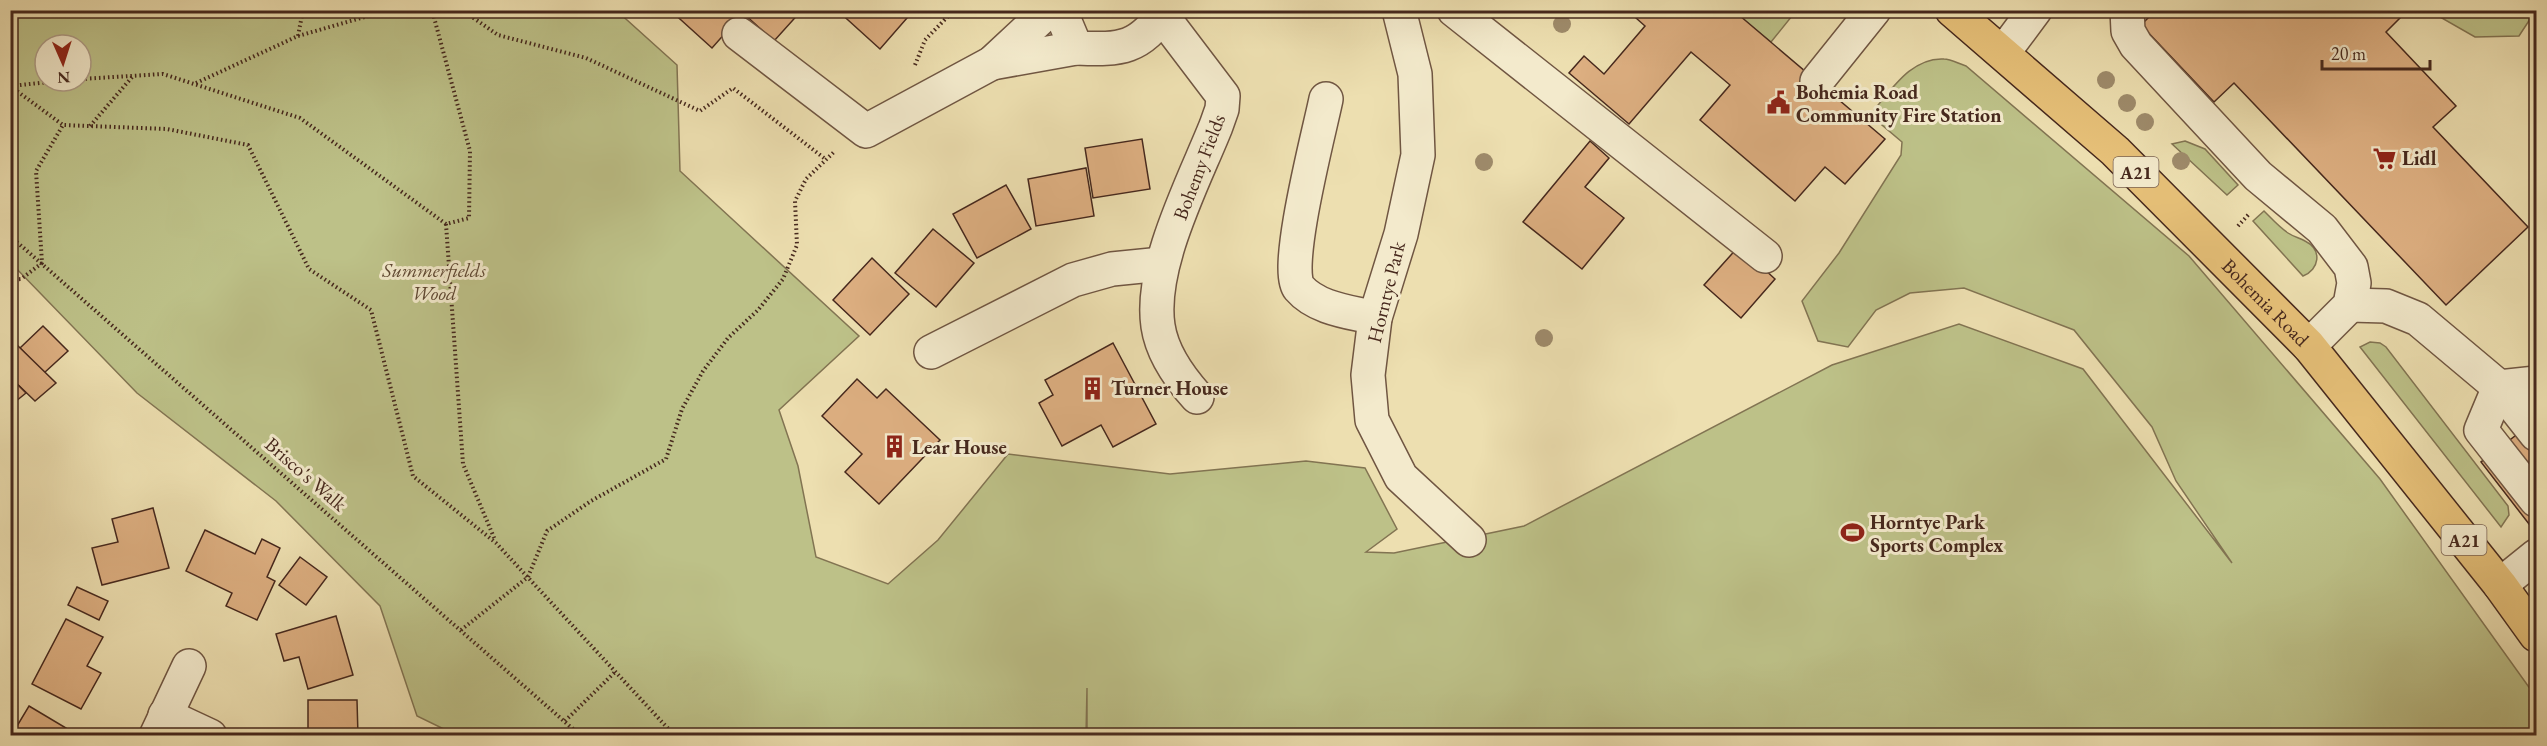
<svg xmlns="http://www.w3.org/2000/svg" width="2547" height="746" font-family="'EB Garamond',serif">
<rect width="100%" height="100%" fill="#eddfb0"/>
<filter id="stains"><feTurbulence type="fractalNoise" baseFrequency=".00333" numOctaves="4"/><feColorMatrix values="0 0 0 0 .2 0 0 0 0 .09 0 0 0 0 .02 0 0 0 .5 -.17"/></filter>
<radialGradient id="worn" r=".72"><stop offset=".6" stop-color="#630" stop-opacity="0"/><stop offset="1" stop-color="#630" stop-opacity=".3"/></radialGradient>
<g fill="#bdc188" stroke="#827452" stroke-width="1.5" fill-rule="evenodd">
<polygon points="2536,10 2519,36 2475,37 2440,17 2438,11"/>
<path d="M11,11H617L677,65L680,171L859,336L779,410L798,466L816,557L888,584L938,540L1008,454L1170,474L1306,461L1365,468L1397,529L1366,552L1394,553L1524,526L1832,365L1959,324L2083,369L2232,563L2176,481L2152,427L2074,330L1964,288L1910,293L1876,310L1848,347L1818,341L1802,301L1839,253L1901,155L1902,142L1875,119L1874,110C1892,89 1912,57 1944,59C1951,59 1959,64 1966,66L2189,256L2380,479L2536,697V735L1087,736V688L1086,735H456L417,716L380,606L276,501L137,393L11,263ZM45,45H81V81H45Z"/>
<polygon points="1733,11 1796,11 1771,42"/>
<polygon points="2185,141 2205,149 2238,185 2227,195 2172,144"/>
<path d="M2264,211C2272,219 2279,227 2288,233C2294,237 2300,238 2305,241C2323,250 2319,270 2303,276L2253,221Z"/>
<polygon points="2370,342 2380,343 2386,347 2508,506 2509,515 2501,527 2360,347"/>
</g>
<g fill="#ddaf81" stroke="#46281d" stroke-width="1.5">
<polygon points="670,10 802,10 774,41 743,13 712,48"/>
<polygon points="837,10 914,10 880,49"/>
<polygon points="1627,10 1733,10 1885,139 1845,184 1825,167 1795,201 1700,120 1730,85 1691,52 1629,124 1569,73 1584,56 1604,74 1645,26"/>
<polygon points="2156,10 2408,10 2386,32 2456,106 2433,127 2528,227 2446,305 2234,83 2214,102 2141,25"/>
<polygon points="1142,139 1150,189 1093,198 1085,148"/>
<polygon points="1590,141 1609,158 1585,187 1624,218 1582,269 1523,222"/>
<polygon points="1086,168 1094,216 1036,226 1028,179"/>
<polygon points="1006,185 1031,229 977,258 953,214"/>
<polygon points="933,229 974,263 936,307 895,273"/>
<polygon points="1739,246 1775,279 1741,318 1704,285"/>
<polygon points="872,258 909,294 870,335 833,300"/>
<polygon points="43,326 68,351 44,373 20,348"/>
<polygon points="15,343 56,383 35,401 10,377 10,347"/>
<polygon points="1113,343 1156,424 1113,447 1101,425 1062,446 1039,403 1053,395 1045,380"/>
<polygon points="10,377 26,393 10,406"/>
<polygon points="857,379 877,398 886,389 940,440 879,504 845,472 862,454 822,416"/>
<polygon points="2536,420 2536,533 2481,462"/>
<polygon points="153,508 169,568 102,585 92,548 118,542 112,519"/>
<polygon points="205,530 255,554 262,539 280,548 267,577 275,581 257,620 226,606 232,593 186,571"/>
<polygon points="300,557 327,577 306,605 279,585"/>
<polygon points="77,587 108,601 99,620 68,605"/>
<polygon points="336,616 353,675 308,689 299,657 284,661 276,634"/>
<polygon points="66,619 103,637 87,666 101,673 81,709 32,684"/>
<polygon points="308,700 357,700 358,736 298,736 298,731 308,731"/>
<polygon points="29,706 66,728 61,736 11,736"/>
</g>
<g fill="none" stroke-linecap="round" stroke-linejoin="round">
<defs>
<g id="minor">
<path d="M1060,10L1076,48C1123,50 1138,49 1167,10"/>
<polyline points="1399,10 1415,74 1418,155 1401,234 1375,318 1368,375 1372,420 1401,477 1469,540"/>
<polyline points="1454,10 1765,256"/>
<polyline points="2127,10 2128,31 2136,45 2258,176 2322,229 2351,267 2354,283 2350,305 2309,346"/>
<path d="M1163,17L1223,96L1222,109L1216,126C1194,181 1149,266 1158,326C1162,353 1179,377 1197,397"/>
<polyline points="739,34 866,131 992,63 1049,10"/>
<polyline points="2003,53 2035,10"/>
<polyline points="992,63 1076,48"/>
<polyline points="1817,81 1874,10"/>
<path d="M1326,99C1320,129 1283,269 1299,288C1317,309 1351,312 1375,318"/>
<polyline points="2350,305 2386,306 2418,319 2499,387 2536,434"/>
<polyline points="931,352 1073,280 1112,269 1162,264"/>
<polyline points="2499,387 2481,430 2536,500"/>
<polyline points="2499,387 2536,383"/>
<polyline points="2500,585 2536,556"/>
<polyline points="165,715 210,736"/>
<polyline points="156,736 189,666"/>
</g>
<g id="highway">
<path id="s1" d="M1952,10L2115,151L2309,346L2500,585L2536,635"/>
</g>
</defs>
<use href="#minor" stroke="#705642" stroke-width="36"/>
<use href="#highway" stroke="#46281d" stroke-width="36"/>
<g stroke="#46281d" stroke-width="4" stroke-dasharray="1.5 3" stroke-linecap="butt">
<polyline points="462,10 498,35 586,58 700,111 733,88 824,158"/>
<polyline points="298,36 389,10"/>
<polyline points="915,65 925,40 954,10"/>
<polyline points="81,79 163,74 300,118 446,224 469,218 470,151 432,10"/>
<polyline points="196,83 298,36 303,10"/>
<polyline points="10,86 63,125"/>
<polyline points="11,86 58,81"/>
<polyline points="90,126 133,76"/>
<polyline points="446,224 463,464 495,540"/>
<polyline points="2238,226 2249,214"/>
<polyline points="10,236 581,736"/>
<polyline points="10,280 21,279 42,263 36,171 63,125 167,129 248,145 309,269 371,310 413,476 496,543 675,736"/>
<polyline points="461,630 528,577 547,531 591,501 666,459 682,409 703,371 728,338 758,310 783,279 797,245 795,201 806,179 834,152"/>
<polyline points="565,721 615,672"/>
</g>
<use href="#minor" stroke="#f3eacc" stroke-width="33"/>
<use href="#highway" stroke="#e6c078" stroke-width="33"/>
</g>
<g fill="#9e8b6b">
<circle cx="1562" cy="24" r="9"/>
<circle cx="2106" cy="80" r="9"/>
<circle cx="2127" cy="103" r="9"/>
<circle cx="2145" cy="122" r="9"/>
<circle cx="2181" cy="161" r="9"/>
<circle cx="1484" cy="162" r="9"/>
<circle cx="1544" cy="338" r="9"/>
</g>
<defs>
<symbol id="civic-bare" viewBox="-9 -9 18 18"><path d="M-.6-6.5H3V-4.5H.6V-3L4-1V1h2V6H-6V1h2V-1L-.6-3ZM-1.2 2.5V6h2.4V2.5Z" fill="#8f2418" stroke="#f3eacc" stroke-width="2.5" paint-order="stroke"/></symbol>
<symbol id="supermarket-bare" viewBox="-9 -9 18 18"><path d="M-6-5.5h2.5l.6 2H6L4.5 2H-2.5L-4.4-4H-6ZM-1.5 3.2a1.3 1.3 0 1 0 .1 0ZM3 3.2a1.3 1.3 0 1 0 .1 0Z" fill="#8f2418" stroke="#f3eacc" stroke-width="2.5" paint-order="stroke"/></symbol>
<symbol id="building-bare" viewBox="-9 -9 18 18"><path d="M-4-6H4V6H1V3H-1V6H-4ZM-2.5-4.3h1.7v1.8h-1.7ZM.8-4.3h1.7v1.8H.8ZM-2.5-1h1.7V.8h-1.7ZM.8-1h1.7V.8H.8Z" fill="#8f2418" stroke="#f3eacc" stroke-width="2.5" paint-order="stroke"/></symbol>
<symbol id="stadium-bare" viewBox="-9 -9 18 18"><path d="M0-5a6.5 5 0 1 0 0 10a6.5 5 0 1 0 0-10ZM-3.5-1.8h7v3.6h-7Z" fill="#8f2418" stroke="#f3eacc" stroke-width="2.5" paint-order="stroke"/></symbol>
</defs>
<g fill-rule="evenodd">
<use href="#civic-bare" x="1762" y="86" width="33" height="33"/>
<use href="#supermarket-bare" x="2368" y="142" width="33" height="33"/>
<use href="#building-bare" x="1076" y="372" width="33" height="33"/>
<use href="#building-bare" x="878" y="430" width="33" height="33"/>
<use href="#stadium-bare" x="1836" y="516" width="33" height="33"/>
</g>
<g text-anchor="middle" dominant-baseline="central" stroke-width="6" stroke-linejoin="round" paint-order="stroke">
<g fill="#f3eacc" stroke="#7a6252" stroke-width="1.5">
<rect x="2113.5" y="157" width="45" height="30" rx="4.5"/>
<rect x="2441.5" y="525" width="45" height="30" rx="4.5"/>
</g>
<g font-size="18" font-weight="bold" fill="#46281d">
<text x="2136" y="172">A21</text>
<text x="2464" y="540">A21</text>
</g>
<g font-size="20" font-weight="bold" fill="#46281d" stroke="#f3eacc" text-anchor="start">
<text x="1796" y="92">Bohemia Road<tspan x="1796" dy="23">Community Fire Station</tspan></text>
<text x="2402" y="158">Lidl</text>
<text x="1111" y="388">Turner House</text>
<text x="912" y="447">Lear House</text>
<text x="1870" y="522">Horntye Park<tspan x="1870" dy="23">Sports Complex</tspan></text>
</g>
<g font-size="20" fill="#46281d" stroke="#f3eacc">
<text transform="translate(1199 167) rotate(-69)">Bohemy Fields</text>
<text transform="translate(1386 292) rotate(-76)">Horntye Park</text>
<text stroke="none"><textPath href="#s1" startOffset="429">Bohemia Road</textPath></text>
<text transform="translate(306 474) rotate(41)">Brisco's Walk</text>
</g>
<g font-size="20" font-style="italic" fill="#5e4732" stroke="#f3eacc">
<text x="434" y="270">Summerfields<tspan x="434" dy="23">Wood</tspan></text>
</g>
</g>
<rect width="2547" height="746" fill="none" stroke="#eddfb0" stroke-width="36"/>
<rect x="12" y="12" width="2523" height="722" fill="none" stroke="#46281d" stroke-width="3"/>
<rect x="18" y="18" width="2511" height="710" fill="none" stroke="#46281d" stroke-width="1.5"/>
<g transform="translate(63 63) rotate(177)"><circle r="28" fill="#f3eacc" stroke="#ae9c86" stroke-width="1.5"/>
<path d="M0-4.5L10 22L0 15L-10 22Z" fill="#8f2418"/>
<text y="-9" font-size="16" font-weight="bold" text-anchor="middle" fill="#46281d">N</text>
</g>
<path d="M2322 60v9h108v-9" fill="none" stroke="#46281d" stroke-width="3"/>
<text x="2331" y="60" font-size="18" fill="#46281d" stroke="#f3eacc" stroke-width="4.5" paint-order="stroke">20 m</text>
<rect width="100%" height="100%" filter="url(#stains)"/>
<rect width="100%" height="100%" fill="url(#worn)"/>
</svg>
